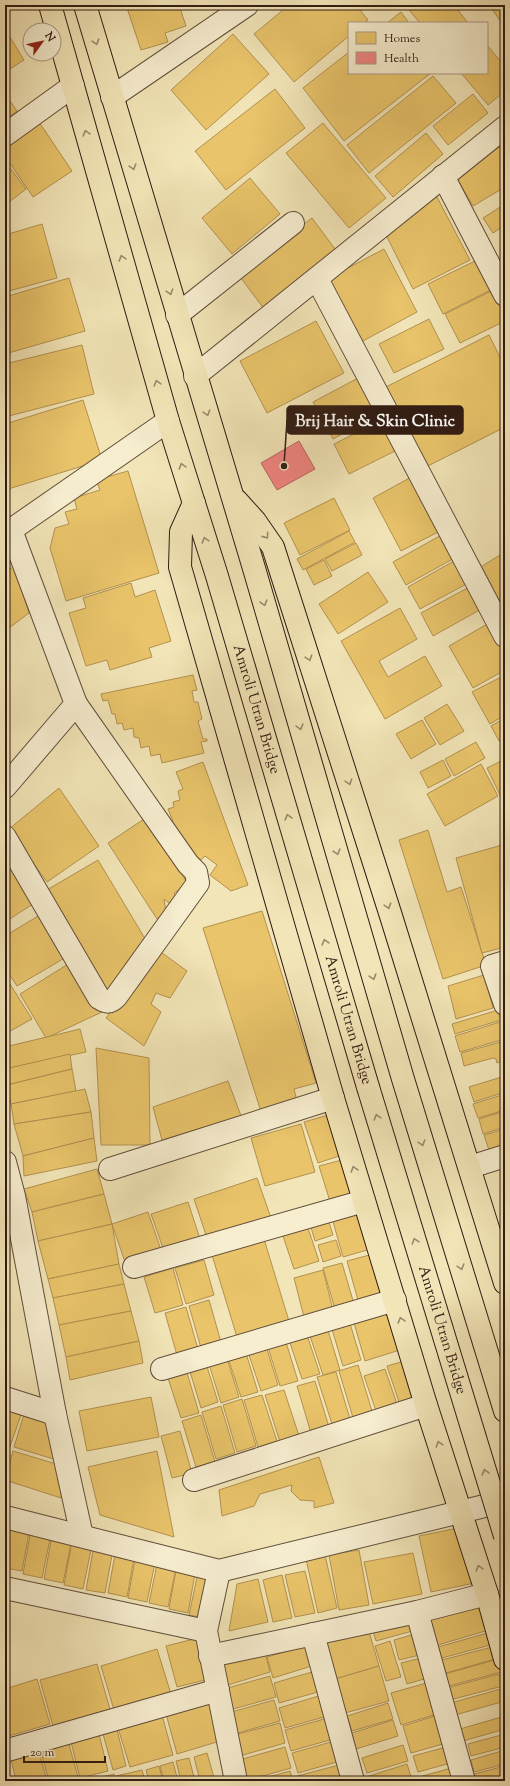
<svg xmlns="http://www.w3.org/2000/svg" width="510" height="1786" font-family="'Sorts Mill Goudy',serif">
<rect width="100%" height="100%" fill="#f2e5b7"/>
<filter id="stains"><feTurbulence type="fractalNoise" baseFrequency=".005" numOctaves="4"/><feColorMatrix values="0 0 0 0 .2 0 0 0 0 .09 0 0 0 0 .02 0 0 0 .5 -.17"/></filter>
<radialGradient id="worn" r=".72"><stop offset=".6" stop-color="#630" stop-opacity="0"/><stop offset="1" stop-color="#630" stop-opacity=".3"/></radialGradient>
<g fill="#e9c46a" stroke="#b29150">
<polygon points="126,5 179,5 186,26 165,33 168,42 141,50"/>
<polygon points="289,5 356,5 368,20 364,23 349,23 349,36 294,82 254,34"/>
<polygon points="405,5 454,5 468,23 420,23"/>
<polygon points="492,5 505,5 505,28 490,6"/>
<polygon points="401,12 409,23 387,23"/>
<polygon points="5,29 24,60 5,72"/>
<polygon points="233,34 269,74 206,130 171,90"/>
<polygon points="487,45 505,67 505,91 488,105 461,73 487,73"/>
<polygon points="349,52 349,73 431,73 344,141 303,88"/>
<polygon points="433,76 456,103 369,173 347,145"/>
<polygon points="275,89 305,128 226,190 195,151"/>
<polygon points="5,94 17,111 5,120"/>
<polygon points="473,94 488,113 448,145 433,126"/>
<polygon points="39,122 72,171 33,197 5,156 5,145"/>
<polygon points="323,123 386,198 349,228 286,153"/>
<polygon points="426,133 443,154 393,197 375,176"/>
<polygon points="503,145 505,148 505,187 473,206 454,173"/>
<polygon points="5,161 26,189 5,205"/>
<polygon points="250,178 280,214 232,254 202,218"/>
<polygon points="437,197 470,260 413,289 385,233 397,218"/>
<polygon points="505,204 505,225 493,233 483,218"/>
<polygon points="312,218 338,253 264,309 238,274"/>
<polygon points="42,224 57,278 5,292 5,235"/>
<polygon points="384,249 417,312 361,342 327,279"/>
<polygon points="479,259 493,289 443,314 428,284"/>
<polygon points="69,278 85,331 5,354 5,297"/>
<polygon points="495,289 505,309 505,321 460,343 445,314"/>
<polygon points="429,319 444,349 394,373 379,344"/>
<polygon points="316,321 344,373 267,413 240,361"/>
<polygon points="489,335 505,367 505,427 420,470 380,390"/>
<polygon points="82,345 94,394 5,417 5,364"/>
<polygon points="360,377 380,414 333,439 313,402"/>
<polygon points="83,400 102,460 5,490 5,424"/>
<polygon points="384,419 399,449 349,474 334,444"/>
<polygon points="128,471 159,573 66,601 50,548 55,528 69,524 65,512 77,509 74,498 100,490 96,480"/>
<polygon points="415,475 444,529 401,551 373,498"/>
<polygon points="334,498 350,530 300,555 284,523"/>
<polygon points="349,531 355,542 303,570 297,559"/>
<polygon points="445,533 458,556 406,585 393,562"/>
<polygon points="5,540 17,558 5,566"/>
<polygon points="356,543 362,555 332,571 325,559"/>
<polygon points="505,552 505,601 500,603 479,568"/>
<polygon points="459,558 472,581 420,609 408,587"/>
<polygon points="324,560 332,576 314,585 306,569"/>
<polygon points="14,566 29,613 5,631 5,573"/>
<polygon points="368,572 388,602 338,634 319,604"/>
<polygon points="131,583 135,597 155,590 171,641 149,648 152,657 110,670 107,660 86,666 69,613 86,608 83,598"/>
<polygon points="473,585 485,607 433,636 421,613"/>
<polygon points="400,608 417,639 379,661 388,677 425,656 442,686 385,719 341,641"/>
<polygon points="489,623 505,651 505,670 473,688 449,646"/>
<polygon points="193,675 197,690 192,691 194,702 198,702 202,719 198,721 203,739 207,739 207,741 201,742 204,753 162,763 160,754 151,756 149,746 141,748 139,738 134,737 133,728 124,730 122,723 117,724 115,714 112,714 108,700 103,701 101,694"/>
<polygon points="505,675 505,715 490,724 472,692"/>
<polygon points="447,704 464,731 440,745 424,718"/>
<polygon points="505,718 505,737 499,741 491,726"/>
<polygon points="422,720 436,744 411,759 396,734"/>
<polygon points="476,742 485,758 454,776 445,759"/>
<polygon points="505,759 505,795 501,797 487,768"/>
<polygon points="443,760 451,776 428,788 420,772"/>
<polygon points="203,762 248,885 231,891 210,875 217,865 205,856 201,860 182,845 168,809 174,807 173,802 180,800 178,791 183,789 176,772"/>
<polygon points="481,764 498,796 445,826 427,794"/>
<polygon points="59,788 99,846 47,882 9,829"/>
<polygon points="144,819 152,828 188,884 174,893 177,898 169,903 164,899 166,912 157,919 108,843"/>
<polygon points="428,830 447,892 461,887 486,965 443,979 399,840"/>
<polygon points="502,845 505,856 505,947 482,953 456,858"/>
<polygon points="5,855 36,902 5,922"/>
<polygon points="98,860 147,942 122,982 105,992 45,891"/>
<polygon points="262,911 316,1083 294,1089 298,1105 262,1115 203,928"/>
<polygon points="43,913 68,956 17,986 5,968 5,936"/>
<polygon points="158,950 187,971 170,998 156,993 151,1004 161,1012 144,1046 106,1018 119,1001 124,1004"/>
<polygon points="73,961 102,1012 46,1038 20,994"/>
<polygon points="484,975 493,1008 456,1019 448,986"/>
<polygon points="5,976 32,1019 5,1034"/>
<polygon points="498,1010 501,1020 455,1034 452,1024"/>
<polygon points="503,1021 505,1039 460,1052 455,1036"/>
<polygon points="80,1029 86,1052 5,1069 5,1047"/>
<polygon points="505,1041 505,1060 497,1063 496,1059 493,1058 464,1066 461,1053"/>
<polygon points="96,1048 149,1058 150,1145 101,1145"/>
<polygon points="70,1054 72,1069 7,1085 5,1069"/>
<polygon points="72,1069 76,1091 11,1104 7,1085"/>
<polygon points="505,1076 505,1092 474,1102 469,1087"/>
<polygon points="228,1081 241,1116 162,1140 153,1107"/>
<polygon points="85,1089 91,1112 14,1124 11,1104"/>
<polygon points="505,1094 505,1110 478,1118 473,1104"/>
<polygon points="505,1111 505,1127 483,1134 479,1119"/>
<polygon points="91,1112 94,1138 23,1156 14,1124"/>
<polygon points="328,1115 339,1156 318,1163 304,1122"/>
<polygon points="301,1124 315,1172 265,1186 251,1138"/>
<polygon points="505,1129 505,1145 489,1150 484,1135"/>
<polygon points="94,1138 97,1161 24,1176 23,1156"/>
<polygon points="342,1160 353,1201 332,1208 319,1166"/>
<polygon points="97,1169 104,1194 32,1212 24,1189"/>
<polygon points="257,1178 271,1218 207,1238 194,1199"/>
<polygon points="104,1194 112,1224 38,1241 32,1212"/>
<polygon points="188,1202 201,1242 165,1254 151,1214"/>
<polygon points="362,1209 374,1248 343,1257 332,1218"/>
<polygon points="148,1212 162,1253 126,1265 112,1224"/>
<polygon points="328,1219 333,1235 315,1241 310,1224"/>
<polygon points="306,1222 319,1261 294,1269 281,1230"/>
<polygon points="112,1224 119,1264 48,1279 38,1241"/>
<polygon points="264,1239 289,1321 237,1337 212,1255"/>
<polygon points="336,1240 341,1256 323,1262 318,1245"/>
<polygon points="377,1253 389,1292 358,1300 347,1261"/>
<polygon points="204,1260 214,1295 186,1304 175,1268"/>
<polygon points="342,1263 354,1304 335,1309 323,1268"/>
<polygon points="119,1264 124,1284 53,1298 48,1279"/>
<polygon points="173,1268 183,1305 155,1313 144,1277"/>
<polygon points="323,1270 333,1310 304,1317 294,1278"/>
<polygon points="124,1284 131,1311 59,1325 53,1298"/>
<polygon points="209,1300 221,1342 201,1348 189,1306"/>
<polygon points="186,1307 198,1349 177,1355 165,1313"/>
<polygon points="131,1311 139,1341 66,1357 59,1325"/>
<polygon points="391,1311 403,1349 365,1361 354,1323"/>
<polygon points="349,1320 361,1360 343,1366 331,1326"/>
<polygon points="327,1327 340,1370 323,1375 309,1333"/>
<polygon points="306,1332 320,1374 302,1379 288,1337"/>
<polygon points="285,1339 298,1381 280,1386 267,1344"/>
<polygon points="139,1341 143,1363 70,1380 66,1357"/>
<polygon points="265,1343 278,1385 261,1391 247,1349"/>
<polygon points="245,1350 258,1392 241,1397 227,1355"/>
<polygon points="226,1355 239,1397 221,1403 208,1361"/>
<polygon points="205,1360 218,1402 201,1408 188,1365"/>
<polygon points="408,1360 420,1395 399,1402 387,1366"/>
<polygon points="358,1365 372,1411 353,1418 339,1371"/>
<polygon points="185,1366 199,1413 181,1418 166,1372"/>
<polygon points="385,1369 397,1404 376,1411 364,1376"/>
<polygon points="336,1372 350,1419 332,1424 317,1377"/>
<polygon points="315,1381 329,1427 311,1433 297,1386"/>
<polygon points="284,1390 299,1436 280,1442 265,1395"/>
<polygon points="262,1395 277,1441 258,1447 244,1400"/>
<polygon points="151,1397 159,1437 87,1451 79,1411"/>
<polygon points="242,1399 256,1446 237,1452 223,1405"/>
<polygon points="5,1402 23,1409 5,1461"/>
<polygon points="221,1406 235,1453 216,1459 202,1412"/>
<polygon points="25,1411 53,1420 60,1461 14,1447"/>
<polygon points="201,1415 215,1462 196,1467 182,1421"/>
<polygon points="180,1431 192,1473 172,1478 161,1436"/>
<polygon points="13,1451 63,1466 61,1498 5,1480"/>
<polygon points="157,1451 174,1537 100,1515 88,1467"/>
<polygon points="319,1457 334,1503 314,1508 314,1501 300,1500 291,1491 292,1485 260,1494 254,1506 222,1516 219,1490"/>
<polygon points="11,1523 30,1527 22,1571 5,1568 5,1553"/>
<polygon points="463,1527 475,1583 431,1592 419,1536"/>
<polygon points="31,1530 51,1534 42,1578 23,1574"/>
<polygon points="52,1535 72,1539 63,1583 44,1579"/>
<polygon points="72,1541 92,1545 83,1589 64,1585"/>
<polygon points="94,1545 113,1550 105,1593 86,1590"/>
<polygon points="116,1549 135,1553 127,1597 108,1593"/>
<polygon points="359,1550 369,1605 339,1610 329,1555"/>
<polygon points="413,1553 422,1594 373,1604 364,1562"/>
<polygon points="136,1554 156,1558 147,1602 128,1598"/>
<polygon points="325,1555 337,1608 318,1613 306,1559"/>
<polygon points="158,1559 177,1563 168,1607 149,1603"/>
<polygon points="177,1565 196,1568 188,1613 169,1609"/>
<polygon points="305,1571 315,1613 295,1617 285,1575"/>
<polygon points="198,1572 213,1575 205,1618 189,1615"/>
<polygon points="282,1575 292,1618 273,1622 263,1580"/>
<polygon points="258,1579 268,1622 229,1631 237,1584"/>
<polygon points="484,1604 492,1629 438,1645 430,1619"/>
<polygon points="412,1617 416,1630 376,1641 372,1628"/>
<polygon points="368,1628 379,1666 335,1679 324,1640"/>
<polygon points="491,1632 494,1644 442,1658 438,1647"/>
<polygon points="418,1633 424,1654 399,1660 394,1640"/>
<polygon points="198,1638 209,1679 177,1687 166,1646"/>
<polygon points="390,1641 401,1677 386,1681 375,1646"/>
<polygon points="313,1644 318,1664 273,1678 267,1657"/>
<polygon points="496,1646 499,1658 446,1673 442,1660"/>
<polygon points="157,1649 171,1694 114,1710 101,1666"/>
<polygon points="265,1652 270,1672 225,1686 219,1665"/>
<polygon points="425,1657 431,1677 407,1684 401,1663"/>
<polygon points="498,1659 501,1672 449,1686 445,1674"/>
<polygon points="97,1664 110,1709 53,1726 40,1680"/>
<polygon points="379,1666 389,1701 345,1713 335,1679"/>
<polygon points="319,1670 325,1690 279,1703 274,1683"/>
<polygon points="499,1674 503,1686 450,1700 447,1688"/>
<polygon points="270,1676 276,1697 230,1710 224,1689"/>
<polygon points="37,1679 50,1724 5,1737 5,1689"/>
<polygon points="430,1682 440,1713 401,1725 391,1693"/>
<polygon points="504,1688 505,1701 455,1715 451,1703"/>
<polygon points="325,1694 331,1715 285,1728 279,1708"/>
<polygon points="274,1700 280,1721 234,1734 228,1713"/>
<polygon points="209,1702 220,1741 177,1754 166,1714"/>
<polygon points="388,1703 393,1719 352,1731 347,1716"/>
<polygon points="441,1714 450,1742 411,1753 403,1726"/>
<polygon points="162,1715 173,1755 130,1767 118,1728"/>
<polygon points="505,1716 505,1729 463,1741 460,1729"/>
<polygon points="331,1717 337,1738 291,1751 285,1730"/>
<polygon points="393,1720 398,1736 356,1749 352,1733"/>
<polygon points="280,1723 285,1743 240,1756 234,1735"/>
<polygon points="117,1730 126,1766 113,1770 103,1734"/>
<polygon points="99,1734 108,1771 80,1778 71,1742"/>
<polygon points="505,1734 505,1747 471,1756 468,1744"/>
<polygon points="338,1740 344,1760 298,1773 292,1753"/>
<polygon points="69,1744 79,1781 49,1781 41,1752"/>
<polygon points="403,1745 408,1761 367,1773 362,1758"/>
<polygon points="450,1746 454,1762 418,1772 413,1756"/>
<polygon points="285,1747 291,1768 245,1781 239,1760"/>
<polygon points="505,1750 505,1764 474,1772 471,1760"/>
<polygon points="39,1752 47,1781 16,1781 11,1759"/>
<polygon points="207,1753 215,1781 200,1781 194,1757"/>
<polygon points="189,1758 195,1781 181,1781 176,1761"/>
<polygon points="173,1762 178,1781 164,1781 160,1766"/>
<polygon points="343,1764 347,1781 298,1781 297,1776"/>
<polygon points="407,1764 412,1780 368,1781 366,1777"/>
<polygon points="159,1766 163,1781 149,1781 146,1770"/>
<polygon points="505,1766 505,1778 496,1781 476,1781 474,1774"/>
<polygon points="455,1767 459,1781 420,1781 419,1777"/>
<polygon points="142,1770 145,1781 118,1781 116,1776"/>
<polygon points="290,1771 293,1781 254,1781"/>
<polygon points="114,1774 116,1781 103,1781 102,1777"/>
</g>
<polygon fill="#f28482" stroke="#b86460" points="299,441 315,469 277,490 261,463"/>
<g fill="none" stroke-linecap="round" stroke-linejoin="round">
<defs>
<g id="minor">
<polyline points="112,97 247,5"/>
<polyline points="5,135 73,86"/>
<polyline points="443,176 505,295"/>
<polyline points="317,279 505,636"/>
<polyline points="177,315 293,223"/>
<polyline points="195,376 505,127"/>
<polyline points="5,787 76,704 11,530 168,421"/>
<path d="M5,837L99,998C107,1003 110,1003 116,997L198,883L196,872L188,864L76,704"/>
<polyline points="505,962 492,966 505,1004"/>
<polyline points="5,1162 14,1196 55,1414 82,1536"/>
<polyline points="470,1167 505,1156"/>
<polyline points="110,1169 333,1098"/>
<polyline points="134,1267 364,1201"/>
<polyline points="162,1369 395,1300"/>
<polyline points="5,1398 55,1414"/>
<polyline points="194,1480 426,1405"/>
<polyline points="5,1517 219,1571 505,1501"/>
<polyline points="219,1571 206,1631 236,1781"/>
<polyline points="5,1588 206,1631"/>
<polyline points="417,1612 464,1781"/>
<polyline points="313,1634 353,1781"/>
<polyline points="210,1656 417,1612 487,1594"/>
<polyline points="8,1750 218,1690"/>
</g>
<g id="major">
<path id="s1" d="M50,5L168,421L217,576L368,1087"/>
<polyline points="85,5 253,565 403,1079 505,1411"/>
<polyline points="237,501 255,521 273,547 391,916 505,1283"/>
<polyline points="194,503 181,532 180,567 333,1098 426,1405 487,1594 505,1659"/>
</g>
</defs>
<use href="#minor" stroke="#604e3b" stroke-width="24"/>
<use href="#major" stroke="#301b12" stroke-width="24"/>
<use href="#minor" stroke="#f7eed0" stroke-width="22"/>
<use href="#major" stroke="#f2e5b7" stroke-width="22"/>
<defs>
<g id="major-bridge">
<path id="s2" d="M368,1087L505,1536"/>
</g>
</defs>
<use href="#major-bridge" stroke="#301b12" stroke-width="24" stroke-linecap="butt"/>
<use href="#major-bridge" stroke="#f2e5b7" stroke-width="22"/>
</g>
<defs><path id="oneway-chevron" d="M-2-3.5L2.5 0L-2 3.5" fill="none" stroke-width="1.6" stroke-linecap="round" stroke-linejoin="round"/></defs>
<g stroke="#9b8a6d">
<use href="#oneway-chevron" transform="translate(96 42) rotate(73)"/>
<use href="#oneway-chevron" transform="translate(86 133) rotate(-106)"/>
<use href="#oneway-chevron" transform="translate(133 167) rotate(73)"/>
<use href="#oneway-chevron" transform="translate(122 258) rotate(-106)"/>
<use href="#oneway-chevron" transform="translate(170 292) rotate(73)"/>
<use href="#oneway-chevron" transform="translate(157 383) rotate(-106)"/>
<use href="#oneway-chevron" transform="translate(207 413) rotate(73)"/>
<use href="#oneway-chevron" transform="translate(182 466) rotate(-107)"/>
<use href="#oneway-chevron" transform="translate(266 536) rotate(55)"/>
<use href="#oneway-chevron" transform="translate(205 540) rotate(-107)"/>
<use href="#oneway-chevron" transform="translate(264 603) rotate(74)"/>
<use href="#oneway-chevron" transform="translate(309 658) rotate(72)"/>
<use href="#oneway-chevron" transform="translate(300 727) rotate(74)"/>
<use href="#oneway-chevron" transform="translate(349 782) rotate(72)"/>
<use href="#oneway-chevron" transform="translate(288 817) rotate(-106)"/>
<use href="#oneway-chevron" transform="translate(337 852) rotate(74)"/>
<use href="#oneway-chevron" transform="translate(388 906) rotate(72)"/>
<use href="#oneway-chevron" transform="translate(325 942) rotate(-106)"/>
<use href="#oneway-chevron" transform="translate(373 977) rotate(74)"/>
<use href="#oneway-chevron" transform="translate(377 1117) rotate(-107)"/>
<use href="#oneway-chevron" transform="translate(422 1143) rotate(73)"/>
<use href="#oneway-chevron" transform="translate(354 1169) rotate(-107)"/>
<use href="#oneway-chevron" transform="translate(415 1241) rotate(-107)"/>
<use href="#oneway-chevron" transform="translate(461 1267) rotate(73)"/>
<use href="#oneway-chevron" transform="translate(401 1320) rotate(-106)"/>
<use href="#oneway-chevron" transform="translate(439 1444) rotate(-108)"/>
<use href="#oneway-chevron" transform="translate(485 1472) rotate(-107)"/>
<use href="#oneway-chevron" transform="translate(479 1568) rotate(-107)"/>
</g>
<g text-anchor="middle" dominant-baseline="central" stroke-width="4" stroke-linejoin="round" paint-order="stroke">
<g font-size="15" fill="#301b12" stroke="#f7eed0">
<text stroke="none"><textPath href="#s1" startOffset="734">Amroli Utran Bridge</textPath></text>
<text stroke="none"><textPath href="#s1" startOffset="1058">Amroli Utran Bridge</textPath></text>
<text stroke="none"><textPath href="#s2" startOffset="254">Amroli Utran Bridge</textPath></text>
</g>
</g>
<path fill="none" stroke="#301b12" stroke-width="1.5" d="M284 466L287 420"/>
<circle fill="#301b12" stroke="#f7eed0" stroke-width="1.5" cx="284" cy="466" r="4"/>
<rect fill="#301b12" stroke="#301b12" stroke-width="1.5" x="287" y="406" width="176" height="28" rx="4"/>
<g font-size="16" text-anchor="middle" font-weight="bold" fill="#fff">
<text x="375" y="426">Brij Hair &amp; Skin Clinic</text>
</g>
<rect width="510" height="1786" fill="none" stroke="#f2e5b7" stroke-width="20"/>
<rect x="6" y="6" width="498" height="1774" fill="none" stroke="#301b12" stroke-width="2"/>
<rect x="10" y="10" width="490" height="1766" fill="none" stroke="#301b12"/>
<rect x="348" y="22" width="140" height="52" fill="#f7eed0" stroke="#a79a84"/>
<rect x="356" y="32" width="20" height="12" fill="#e9c46a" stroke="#a79a84"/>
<text x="384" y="42" font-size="12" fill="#301b12">Homes</text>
<rect x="356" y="52" width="20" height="12" fill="#f28482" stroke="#a79a84"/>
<text x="384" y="62" font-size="12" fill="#301b12">Health</text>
<g transform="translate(42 42) rotate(57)"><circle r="19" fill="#f7eed0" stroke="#a79a84"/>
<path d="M0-3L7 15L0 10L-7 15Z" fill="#8f2418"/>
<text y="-6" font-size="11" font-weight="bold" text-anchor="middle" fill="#301b12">N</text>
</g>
<path d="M24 1756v6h81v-6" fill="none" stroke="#301b12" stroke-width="2"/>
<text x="30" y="1756" font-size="12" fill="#301b12" stroke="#f7eed0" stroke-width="3" paint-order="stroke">20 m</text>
<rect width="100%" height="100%" filter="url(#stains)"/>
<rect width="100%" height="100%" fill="url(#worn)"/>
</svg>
